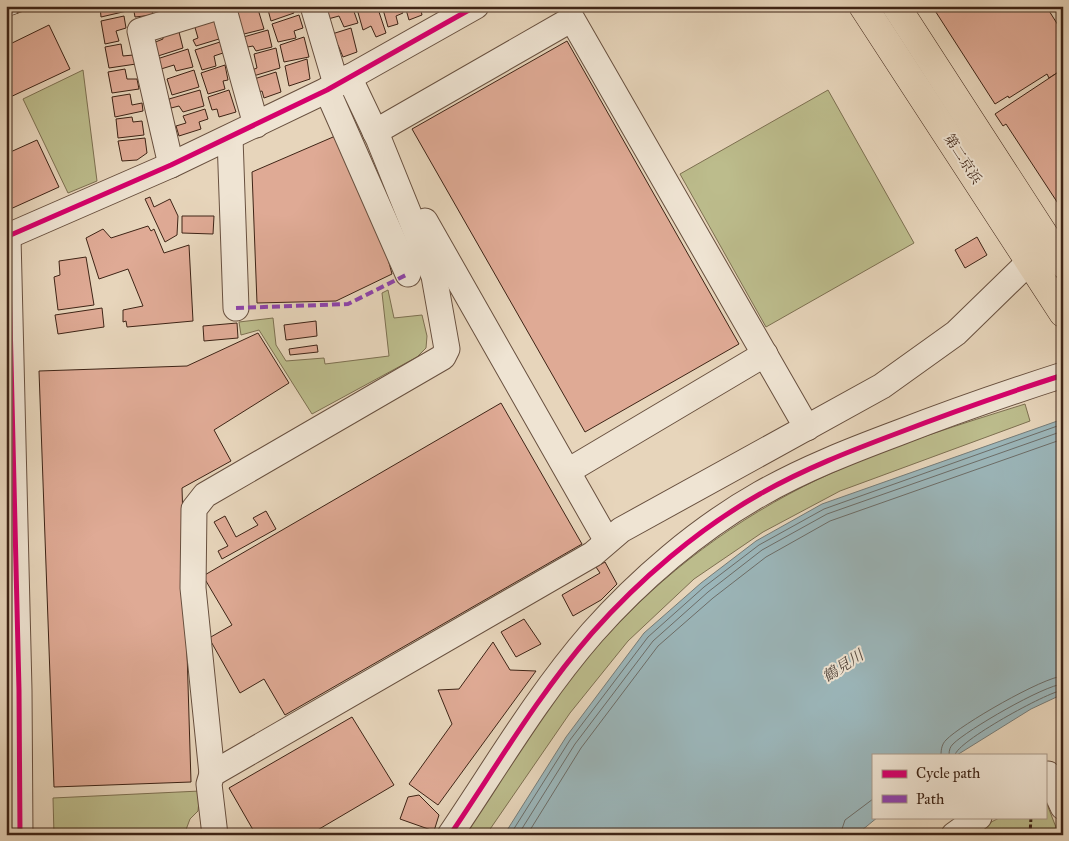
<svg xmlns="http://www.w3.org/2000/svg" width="1069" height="841" font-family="'IM FELL Great Primer','Noto Serif JP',serif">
<rect width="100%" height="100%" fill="#e7d5bb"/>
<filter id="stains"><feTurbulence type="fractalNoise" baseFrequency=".004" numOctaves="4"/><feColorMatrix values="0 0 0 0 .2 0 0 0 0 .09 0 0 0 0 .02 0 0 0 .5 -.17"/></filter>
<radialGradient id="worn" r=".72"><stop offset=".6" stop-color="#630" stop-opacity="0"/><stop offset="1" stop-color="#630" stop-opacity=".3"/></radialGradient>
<g fill="#bcbc8c" stroke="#7d7051">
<polygon points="83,70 97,181 68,193 23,99"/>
<polygon points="828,90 914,243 766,327 680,174"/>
<polygon points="388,290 394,318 422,315 427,336 426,348 417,357 312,414 259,330 241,335 239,322 273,318 276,345 286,361 324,358 325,364 389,356 382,293"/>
<path d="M1025,404L1030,421L840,491L763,532L694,579L628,641L570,713L486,835H463C511,764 555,690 614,628C676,562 751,509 834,472C896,444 961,424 1025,404Z"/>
<polygon points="200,791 198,811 190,819 184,835 54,835 53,798"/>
<polygon points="1045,799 1059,835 966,835 1001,817 1045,817"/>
</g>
<polygon fill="#9bb6ba" stroke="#767c78" points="1063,419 1063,694 1031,709 957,755 873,755 873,817 878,817 856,835 504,835 566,737 644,633 701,583 756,541 822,504"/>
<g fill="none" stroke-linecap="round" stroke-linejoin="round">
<g stroke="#6c6d68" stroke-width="1">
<path d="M941,755C941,749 942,744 946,740C960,725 1043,677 1063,676"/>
<path d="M949,755C949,750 950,747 953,744C967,730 1044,685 1063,684"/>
<path d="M955,755C956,742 1047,692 1063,690"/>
<polyline points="510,835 570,740 648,637 704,587 759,545 824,509 1063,424"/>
<polyline points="518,835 575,744 653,641 708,592 762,550 827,514 1063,431"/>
<polyline points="527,835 581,748 658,646 713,598 766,557 830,521 1063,439"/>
<polyline points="840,835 845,820 873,799"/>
</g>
</g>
<g fill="#dfaa95" stroke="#3e2416">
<polygon points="100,6 126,6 127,11 101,17"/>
<polygon points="133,6 151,6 153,15 135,17"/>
<polygon points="251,6 257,6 264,29 240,35 234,11"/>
<polygon points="267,6 292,6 294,13 271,21"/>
<polygon points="326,6 352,6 358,23 344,27 339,16 328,19"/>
<polygon points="366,6 377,6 386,33 376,37 371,26 363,30 357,9"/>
<polygon points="382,6 400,6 403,13 396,16 398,24 388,27"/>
<polygon points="405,6 420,6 422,15 409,20"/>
<polygon points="932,6 1046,6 1063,33 1063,69 1049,78 1047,74 1009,98 1008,96 995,104"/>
<polygon points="299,15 303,28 294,31 296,38 278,42 272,24"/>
<polygon points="124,16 126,28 116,31 119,41 105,44 101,21"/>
<polygon points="210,19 216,21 219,39 196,46 193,40 198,38 194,24"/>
<polygon points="49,25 70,69 6,99 6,46"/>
<polygon points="178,28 183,48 158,56 153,43 163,39 162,31"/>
<polygon points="351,28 357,52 343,57 338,45 335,47 332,34"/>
<polygon points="268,30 272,47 256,51 253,46 242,48 240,38"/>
<polygon points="304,37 309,57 284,62 280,45"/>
<polygon points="567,41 739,344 585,432 412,129"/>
<polygon points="220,42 223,53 214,56 216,66 202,70 195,50"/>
<polygon points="121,44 123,56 133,55 136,64 109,68 105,47"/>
<polygon points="276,48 280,68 250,77 247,72 257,68 254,54"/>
<polygon points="188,49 193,67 176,71 174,65 161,69 157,59"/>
<polygon points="307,59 310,79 289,86 285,66"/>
<polygon points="225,65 228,80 223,81 225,89 208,94 201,73"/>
<polygon points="125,69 127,79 137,79 139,89 112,93 108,72"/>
<polygon points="1063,69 1063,211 1006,124 1003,126 995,114"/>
<polygon points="194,70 199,87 172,95 167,79"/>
<polygon points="276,72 281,92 264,98 262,91 254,93 251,80"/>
<polygon points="200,90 204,106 183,112 179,106 171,108 169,99"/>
<polygon points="229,90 236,112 219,117 217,109 212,110 208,97"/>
<polygon points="130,94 132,105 142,103 143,111 115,117 112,97"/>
<polygon points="205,109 208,119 199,122 201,129 179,136 176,126 186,123 183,116"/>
<polygon points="132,117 133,122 142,121 144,135 118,138 116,119"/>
<polygon points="340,134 383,240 392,274 336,301 257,303 252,172"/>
<polygon points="145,138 147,153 137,160 122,161 118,141"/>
<polygon points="37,140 59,187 6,211 6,154"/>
<polygon points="150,197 154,207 170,199 178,216 177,235 165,242 145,199"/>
<polygon points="182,216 214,216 213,234 182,233"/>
<polygon points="148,226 151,231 154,229 164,253 189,245 193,321 127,327 126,321 123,322 123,310 143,306 128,269 99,279 86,238 103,229 111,238"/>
<polygon points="977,237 987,255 965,268 955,250"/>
<polygon points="86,257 94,305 58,310 54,277 60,275 59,261"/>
<polygon points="102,308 104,327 58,334 55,315"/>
<polygon points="316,321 317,336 286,340 284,325"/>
<polygon points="237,323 238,338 204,341 203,326"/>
<polygon points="258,333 289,383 214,430 231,461 182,488 191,782 54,787 39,371 187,366"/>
<polygon points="317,345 318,352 290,355 289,349"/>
<polygon points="501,403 582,544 285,715 264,679 240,693 209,638 232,625 203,576"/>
<polygon points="266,511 276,529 222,559 218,551 228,546 214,522 225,516 236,537 258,525 253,518"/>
<polygon points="605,562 617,584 601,600 573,616 562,595 600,573 596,567"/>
<polygon points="524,619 541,644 516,657 501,632"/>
<polygon points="493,642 510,670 536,671 438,805 409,784 452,724 438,690 459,689"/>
<polygon points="352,717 394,785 309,835 256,835 229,788"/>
<polygon points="419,795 439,815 434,831 400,819 408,797"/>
</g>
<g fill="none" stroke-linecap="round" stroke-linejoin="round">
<defs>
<g id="minor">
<polyline points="223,6 256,125"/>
<polyline points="313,6 336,84"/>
<polyline points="327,90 408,274"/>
<polyline points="375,132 572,19 807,428"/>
<polyline points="230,138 236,308"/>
<polyline points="171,165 140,31 221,6"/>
<polyline points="425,221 607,541"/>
<polyline points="6,237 171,165 327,90 476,6"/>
<polyline points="8,237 19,690 20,835"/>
<polyline points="568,471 765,354"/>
<polyline points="212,774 193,588 194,509 205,495 443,357 447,349 434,276 379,140 349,77"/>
<polyline points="1048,774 1063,807"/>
<polyline points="215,835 209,784 212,774 593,554 621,530 882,386 956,333 1030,261"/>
<path d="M450,835C496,767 538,695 592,633C639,580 698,529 760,494C804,469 850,451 898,433C952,412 1007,393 1063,375"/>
<polyline points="954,835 979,817"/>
</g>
<g id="highway">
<polyline points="863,6 1063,313"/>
<polyline points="896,6 1063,264"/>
</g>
</defs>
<use href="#minor" stroke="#68503f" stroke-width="27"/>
<use href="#highway" stroke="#3e2416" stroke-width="29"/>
<g stroke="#3e2416" stroke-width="3" stroke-dasharray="4 2.5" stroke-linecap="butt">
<polyline points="1058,828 1061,835"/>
<polyline points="1030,835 1031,817"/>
</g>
<use href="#minor" stroke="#efe4d3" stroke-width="25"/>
<use href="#highway" stroke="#e7d5bb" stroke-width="28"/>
<defs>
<polyline id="rail" points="6,15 31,6"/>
</defs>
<use href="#rail" stroke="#3e2416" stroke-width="5.5"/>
<use href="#rail" stroke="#efe4d3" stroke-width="4" stroke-dasharray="11" stroke-linecap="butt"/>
<polyline stroke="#8e44ad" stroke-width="4" stroke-dasharray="8 4" stroke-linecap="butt" points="236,308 348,304 408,274"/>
<defs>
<g id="cycleway">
<polyline points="6,237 171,165 327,90 476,6"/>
<polyline points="8,237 19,690 20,835"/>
<path d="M450,835C496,767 538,695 592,633C639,580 698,529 760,494C804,469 850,451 898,433C952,412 1007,393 1063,375"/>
</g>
</defs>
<use href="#cycleway" stroke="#efe4d3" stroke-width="8"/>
<use href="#cycleway" stroke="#d6006c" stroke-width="5"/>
</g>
<g text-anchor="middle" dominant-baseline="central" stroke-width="4" stroke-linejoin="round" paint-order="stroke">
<g font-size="14" fill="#3e2416" stroke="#efe4d3">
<text transform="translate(963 159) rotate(57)">第二京浜</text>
</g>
<g font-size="15" font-style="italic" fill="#55483f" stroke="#efe4d3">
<text transform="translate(843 666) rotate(-33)">鶴見川</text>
</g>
</g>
<rect width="1069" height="841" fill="none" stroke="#e7d5bb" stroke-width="25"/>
<rect x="8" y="8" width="1054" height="826" fill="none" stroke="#3e2416" stroke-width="2.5"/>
<rect x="12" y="12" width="1044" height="816" fill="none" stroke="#3e2416"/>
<rect x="872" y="754" width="175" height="65" fill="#efe4d3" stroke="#a89787"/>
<rect x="882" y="770" width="25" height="8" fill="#d6006c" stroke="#a89787"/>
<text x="916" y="778" font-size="15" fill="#3e2416">Cycle path</text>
<rect x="882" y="795" width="25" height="8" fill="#8e44ad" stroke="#a89787"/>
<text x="916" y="804" font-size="15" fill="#3e2416">Path</text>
<rect width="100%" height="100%" filter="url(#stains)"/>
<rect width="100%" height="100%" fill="url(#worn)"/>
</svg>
